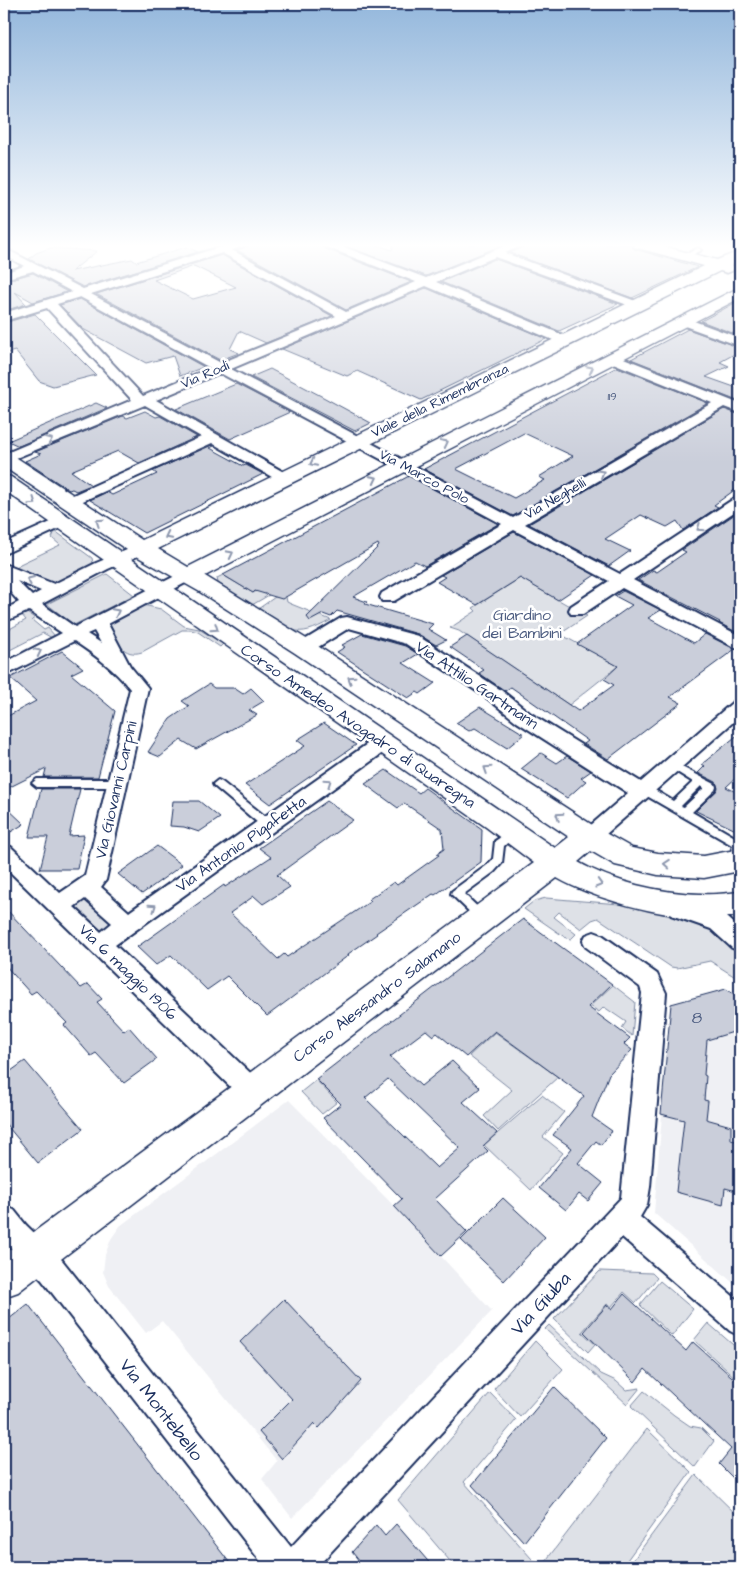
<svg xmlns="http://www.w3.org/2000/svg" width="744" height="1571" font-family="'Architects Daughter',sans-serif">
<rect width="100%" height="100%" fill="#fff"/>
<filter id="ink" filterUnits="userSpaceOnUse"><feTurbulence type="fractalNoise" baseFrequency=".02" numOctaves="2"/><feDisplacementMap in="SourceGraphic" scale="10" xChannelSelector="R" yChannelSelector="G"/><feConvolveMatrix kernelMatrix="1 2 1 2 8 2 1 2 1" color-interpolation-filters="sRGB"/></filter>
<g filter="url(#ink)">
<g fill="#eff0f4">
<polygon points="726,989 740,998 740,1289 654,1213 671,1004"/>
<polygon points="289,1100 394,1206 492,1311 292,1518 262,1479 277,1461 162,1321 146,1333 109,1286 103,1272 105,1255 111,1239 120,1226"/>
</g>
<g fill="#dee1e7" stroke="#7c88a2">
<polygon points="55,531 92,558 93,563 90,569 54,584 19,572 17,568 20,564 60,545 52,538"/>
<polygon points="107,574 134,595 74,625 47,604"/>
<polygon points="223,575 253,593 267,585 269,595 252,605 218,583 217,578"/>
<polygon points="520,578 587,616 560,634 618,666 569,705 459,631 450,628 476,611 473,608"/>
<path d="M275,597H286L287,602L291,604L331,620C294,641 291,630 258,609Z"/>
<path d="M143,605L161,609L184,626L199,629L223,644L220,647L198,632L191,630H182L142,652C123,658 117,641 108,627L110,623Z"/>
<polygon points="25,612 35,618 32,620 44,630 48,628 55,636 52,638 43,633 4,653 4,632 26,620 21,614"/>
<polygon points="546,898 656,907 704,922 735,947 740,954 740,980 710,961 677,968 671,967 598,918 592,920 581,929 559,912 554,917 576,934 571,939 566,938 524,909 534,901"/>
<polygon points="85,900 111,924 102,931 76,906"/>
<polygon points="613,985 635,1002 632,1036 622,1028 626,1022 604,1007 599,1012 590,1006"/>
<polygon points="495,1032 558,1077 498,1131 484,1116 512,1090 469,1056"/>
<polygon points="316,1080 337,1102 322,1114 301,1092"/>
<polygon points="542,1095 564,1112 543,1137 563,1153 531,1190 484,1145"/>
<polygon points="600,1271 652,1273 657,1278 636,1303 624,1292 611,1307 607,1304 582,1332 595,1344 588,1352 554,1319"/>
<polygon points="660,1281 693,1309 672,1336 640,1305"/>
<polygon points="708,1323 740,1351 740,1382 694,1340"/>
<polygon points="549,1325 601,1374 616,1381 626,1390 640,1388 627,1404 545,1329"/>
<polygon points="535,1341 563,1369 520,1417 494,1389"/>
<polygon points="644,1391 674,1415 690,1426 701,1428 714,1441 695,1467 631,1406"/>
<polygon points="490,1393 516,1420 464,1482 539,1567 455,1567 398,1500"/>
<polygon points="647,1429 691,1472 622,1567 541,1567"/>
<polygon points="696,1475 740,1518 740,1567 628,1567"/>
</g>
<g fill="#caceda" stroke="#1b2f5e" fill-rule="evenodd">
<polygon points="253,244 321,244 323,248 411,282 346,310 237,250"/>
<polygon points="340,244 375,244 392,250 394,244 505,244 426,276"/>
<polygon points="524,244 630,244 634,249 698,267 632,298 510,253 522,248"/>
<polygon points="187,247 198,252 83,287 29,259 36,253 50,248 97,251 72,271 132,259 136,262"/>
<path d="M222,255L332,316L266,343L239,331L230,349L239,353L220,360L96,294ZM194,266L236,287L193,299L154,280Z"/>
<polygon points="495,259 618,304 559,331 441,282"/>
<polygon points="33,273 67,292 33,302 15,292 26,304 4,311 4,281"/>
<polygon points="426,288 546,339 421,400 357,371 347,376 282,349"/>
<polygon points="80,299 204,367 180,376 173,356 146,363 83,329 60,305"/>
<polygon points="740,300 740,336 701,321 722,310"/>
<polygon points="35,314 96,375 53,386 39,381 15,351 4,354 4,323"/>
<polygon points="688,329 740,348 740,351 720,362 729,366 706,377 740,389 740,402 631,359"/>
<path d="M617,367L708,403L513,516L424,469ZM524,433L573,456L539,477L545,480L514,498L456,469Z"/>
<polygon points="270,369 323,397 371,423 355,431 251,377"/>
<polygon points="236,384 290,412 230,439 176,409"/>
<polygon points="96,403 107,408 19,446 8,441"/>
<polygon points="724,409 740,415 740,486 714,505 718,507 683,530 677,521 667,527 641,515 605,539 630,551 609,566 529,524"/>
<polygon points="145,411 156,417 160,416 197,437 139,463 118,451 71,471 91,485 76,491 72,489 69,490 25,461 41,454 35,452 123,416 127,418"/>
<polygon points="212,445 214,446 210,448 243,466 246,465 263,474 144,533 90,500 107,492 112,495 157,474 153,471"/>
<polygon points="409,476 498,524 425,566 415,561 353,597 367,602 365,604 433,624 428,629 446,640 436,645 418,634 337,611 331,617 323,614 310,621 307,617 379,546 378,544 282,599 255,591 253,593 223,575"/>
<polygon points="735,514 740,516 740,634 719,623 720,622 638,580 653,570 657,572 686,552 682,550"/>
<polygon points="514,532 595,575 558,600 520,578 477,605 437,582 445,577 441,575"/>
<polygon points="623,591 661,610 648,618 694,643 705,634 735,649 670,697 681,703 608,759 584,744 588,741 511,687 505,691 479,673 484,670 450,647 467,636 578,711 614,685 604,679 618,666 577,644 632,605 615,596"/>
<polygon points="362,634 405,646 418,654 403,663 435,683 420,694 417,692 408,698 337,652 345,647 342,645"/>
<polygon points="62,651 83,668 71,674 115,711 98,777 44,777 46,769 4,790 4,718 36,701 10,678"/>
<polygon points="209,684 214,688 234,688 243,694 251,688 264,701 249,710 257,715 196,749 181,740 160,757 148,752 170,719 189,706 182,701"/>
<polygon points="480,707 524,734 507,748 475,728 469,731 456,723"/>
<polygon points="324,723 356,745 270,804 245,785 305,746 297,740"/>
<polygon points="740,733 740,774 726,787 740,794 740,832 696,811 716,791 718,788 716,782 698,773 705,766 702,764"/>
<polygon points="541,753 557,763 567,756 591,771 581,778 586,781 567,798 521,769"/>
<polygon points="386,770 419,793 425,788 482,829 481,862 435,895 433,894 376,933 377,934 348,954 349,955 267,1016 227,976 207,990 171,955 156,965 137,947 224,885 225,887 271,857 259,848 327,801 353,820 277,875 290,887 263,904 254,896 230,913 278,959 284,954 287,957 371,901 369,899 394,882 397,885 439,855 437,854 444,849 442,829 404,803 398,808 365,784"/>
<polygon points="41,789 80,789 69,836 84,835 77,869 40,869 48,837 29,837"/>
<polygon points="173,801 199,801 220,818 199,832 184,827 170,826"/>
<polygon points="4,805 24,824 4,836"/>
<polygon points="157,846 182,865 142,894 118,874"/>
<polygon points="4,907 81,988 88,984 102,999 97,1002 124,1031 129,1027 157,1059 124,1083 96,1053 91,1056 64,1025 67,1023 36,991 31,994 4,964"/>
<path d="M523,919L612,984L588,1007L630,1038L624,1044L632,1050L609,1074L592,1117L612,1131L601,1145L596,1141L578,1163L603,1183L588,1201L579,1194L566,1210L539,1188L572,1148L553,1135L584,1096L495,1031L466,1057L437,1033L433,1036L426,1030L390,1057L421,1086L452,1061L480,1088L463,1102L497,1133L483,1146L488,1151L435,1199L467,1232L441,1256L394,1206L402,1199L323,1118L341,1104L316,1079ZM388,1079L460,1148L437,1168L365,1098Z"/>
<polygon points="726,989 740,998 740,1030 707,1040 704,1075 706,1076 704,1100 708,1101 706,1119 731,1126 731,1140 740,1142 740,1192 725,1188 723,1205 676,1192 684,1120 661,1114 671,1004"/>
<polygon points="25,1061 83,1129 38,1163 4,1122 4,1076"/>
<polygon points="503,1198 545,1237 504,1281 461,1240"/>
<polygon points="624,1294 686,1351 693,1342 740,1384 740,1485 719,1464 731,1449 645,1369 635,1382 584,1332 607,1305 612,1309"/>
<polygon points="284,1299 361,1381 319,1428 314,1423 282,1459 259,1432 292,1399 240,1342"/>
<polygon points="28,1304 233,1567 4,1567 4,1323"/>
<polygon points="554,1387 606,1438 524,1542 472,1485"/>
<polygon points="396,1524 433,1567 364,1567 352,1552 376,1525 385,1536"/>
</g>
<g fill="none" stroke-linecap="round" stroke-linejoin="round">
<defs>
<g id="lane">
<polygon points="698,248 701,250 700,251 688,257 683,256"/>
<path d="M672,762L715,784L716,787L715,790L692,812L740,840V856L733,852L732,845L640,792L639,789L640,786H648L673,801L693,782L669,767L667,765L669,763ZM701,786L704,788L684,807L681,806Z"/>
<polygon points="37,779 118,779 123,783 118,787 37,787 32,783"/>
<polygon points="218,780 222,782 272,822 273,825 272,828 264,828 214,786 213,784"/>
<polygon points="513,829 517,830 518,833 504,846 502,863 494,872 464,894 487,916 485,919 481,920 477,919 451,894 452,891 486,866 493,859 495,841"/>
</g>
<g id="street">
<path d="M230,244H245L244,246L232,250L346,312L416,282L324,246L323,244H336L426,278L509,244H522L521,246L505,253L641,303L643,305L641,307H633L495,257L436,282L568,337L570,340L568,343H560L426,286L231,369L513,518L712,403L608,361L606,358L608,355H616L740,404V413L724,407L525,524L620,574L735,498L740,497V508L633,580L740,636V648L734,647L622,588L583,614H571L569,610L571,606L609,581L514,530L394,601H382L380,597L382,593L502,524L220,373L156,400L289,475L291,478L289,481H279L212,443L74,505H64L61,502L64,499L201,437L145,405L4,463V454L132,400L47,308L4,321V313L72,292L33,271L4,279V273L24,266L4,255V248L83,289ZM222,253L336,316L221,363L91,294ZM80,297L210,368L143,396L57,304Z"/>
<polygon points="683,317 740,338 740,346 679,324 677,321"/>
<polygon points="62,517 67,519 70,522 67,525 4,554 4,543"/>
<path d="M141,544L147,546L149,549L147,552L108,569L42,604L75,627L181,573H193L195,576L193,579L108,624L130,666L148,688L106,880L101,887L129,912L377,737L384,735L391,737L394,742L391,747L115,945L261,1083L265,1091L261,1099L252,1102L243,1099L4,866V845L11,847L60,893L85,876L130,689C114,669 95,655 74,641L4,676V663L62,633L29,611L4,622V610L19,602L4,585V564L54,584L96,563ZM17,581L41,591L32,596ZM94,631L101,643L87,634ZM85,899L112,923L101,932L74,907Z"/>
<polygon points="347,617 418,636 501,690 531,714 641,782 733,702 740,700 740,716 597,842 590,845 583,842 580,837 583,832 628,793 517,722 487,698 406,644 349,628 310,652 304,653 298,652 295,648 298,644 341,618"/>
<polygon points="679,900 727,917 740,929 740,951 732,948 711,929 671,915 668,909 671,903"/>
<polygon points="594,932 602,935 657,974 666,993 650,1187 647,1205 640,1217 740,1302 740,1336 730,1331 622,1237 317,1567 265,1567 42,1280 4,1241 4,1206 14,1210 26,1225 62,1260 291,1547 621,1198 642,993 640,987 586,947 583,941 586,935"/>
</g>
<path id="secondary" d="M632,244H654L717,260L740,251V261L732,265L735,268L732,271L727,273L720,271L158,549L188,567L740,287V298L205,576L313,643L600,830L632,848L658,853L704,856L740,849V871L704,878L658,875L615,865L591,851L578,862C613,882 660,893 701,894C714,895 727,893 740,892V916C728,917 714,918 702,918C659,916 594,899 557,878L18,1292L4,1297V1254L534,863L486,827L4,490V475L11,477L555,848L569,837L295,653L200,592L133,554L4,467V452L11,454L142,540L704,266L634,247Z"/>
</defs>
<use href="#lane" stroke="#1b2f5e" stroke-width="4"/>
<use href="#street" stroke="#1b2f5e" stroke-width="4"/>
<use href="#secondary" stroke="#1b2f5e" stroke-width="3"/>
<use href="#lane" fill="#fff" fill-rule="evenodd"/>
<use href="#street" fill="#fff" fill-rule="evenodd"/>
<use href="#secondary" fill="#fff" fill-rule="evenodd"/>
</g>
<defs><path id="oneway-chevron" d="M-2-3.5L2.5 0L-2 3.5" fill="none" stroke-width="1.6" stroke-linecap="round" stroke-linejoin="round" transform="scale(1.25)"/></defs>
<g stroke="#8d97ae">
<use href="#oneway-chevron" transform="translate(590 369) rotate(-27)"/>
<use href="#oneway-chevron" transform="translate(49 440) rotate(-23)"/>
<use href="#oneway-chevron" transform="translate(445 443) rotate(-27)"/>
<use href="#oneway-chevron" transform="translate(313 463) rotate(154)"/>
<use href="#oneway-chevron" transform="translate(601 473) rotate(-30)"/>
<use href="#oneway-chevron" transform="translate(374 479) rotate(-27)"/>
<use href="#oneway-chevron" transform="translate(33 502) rotate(35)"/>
<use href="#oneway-chevron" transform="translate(99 522) rotate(-146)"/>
<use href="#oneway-chevron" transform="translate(700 528) rotate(146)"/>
<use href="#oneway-chevron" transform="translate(168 536) rotate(153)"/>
<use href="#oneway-chevron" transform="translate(230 554) rotate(-27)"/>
<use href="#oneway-chevron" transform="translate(30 580) rotate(-157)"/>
<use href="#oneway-chevron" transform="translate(116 612) rotate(-27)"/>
<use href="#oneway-chevron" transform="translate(215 628) rotate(34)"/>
<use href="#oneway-chevron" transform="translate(38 652) rotate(-27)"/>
<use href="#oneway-chevron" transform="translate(351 679) rotate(-147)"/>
<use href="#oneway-chevron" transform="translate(487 769) rotate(-147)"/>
<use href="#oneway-chevron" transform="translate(328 782) rotate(-35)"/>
<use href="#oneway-chevron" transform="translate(559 816) rotate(-147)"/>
<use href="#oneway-chevron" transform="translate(667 864) rotate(-176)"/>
<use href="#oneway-chevron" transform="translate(599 884) rotate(16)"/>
<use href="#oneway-chevron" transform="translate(153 907) rotate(-35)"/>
</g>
</g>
<linearGradient id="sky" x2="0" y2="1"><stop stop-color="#93b7dc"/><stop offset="0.53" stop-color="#fff"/><stop offset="1" stop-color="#fff" stop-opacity="0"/></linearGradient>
<rect width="744" height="463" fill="url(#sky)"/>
<g text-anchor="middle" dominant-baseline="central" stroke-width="5" stroke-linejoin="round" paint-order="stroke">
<g font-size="11" fill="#47577d">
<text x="612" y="396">119</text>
</g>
<g font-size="14" fill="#1b2f5e" stroke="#fff">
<text transform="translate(205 375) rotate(-23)">Via Rodi</text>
<text transform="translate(440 401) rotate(-26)">Viale della Rimembranza</text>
<text transform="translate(424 477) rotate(28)">Via Marco Polo</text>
<text transform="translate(555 499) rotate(-30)">Via Neghelli</text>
</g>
<g font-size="16" fill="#4c5c80" stroke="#fff">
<text x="522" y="615">Giardino<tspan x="522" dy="18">dei Bambini</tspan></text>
</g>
<g font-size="16" fill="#1b2f5e" stroke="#fff">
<text transform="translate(477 685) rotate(34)">Via Attilio Gartmann</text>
<text transform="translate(358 726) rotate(34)">Corso Amedeo Avogadro di Quaregna</text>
<text transform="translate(116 790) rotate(-77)">Via Giovanni Carpini</text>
<text transform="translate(241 844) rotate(-35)">Via Antonio Pigafetta</text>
<text transform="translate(128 972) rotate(44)">Via 6 maggio 1906</text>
<text transform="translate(377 997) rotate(-37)">Corso Alessandro Salamano</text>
</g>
<g font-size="16" fill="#47577d">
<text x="697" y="1018">8</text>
</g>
<g font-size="19" fill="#1b2f5e" stroke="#fff">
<text transform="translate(541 1304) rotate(-47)">Via Giuba</text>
<text transform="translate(161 1410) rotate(52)">Via Montebello</text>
</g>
</g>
<rect width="744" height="1571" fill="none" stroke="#fff" stroke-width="20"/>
<rect x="10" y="10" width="724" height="1551" fill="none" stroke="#1b2f5e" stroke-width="2" filter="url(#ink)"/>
</svg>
